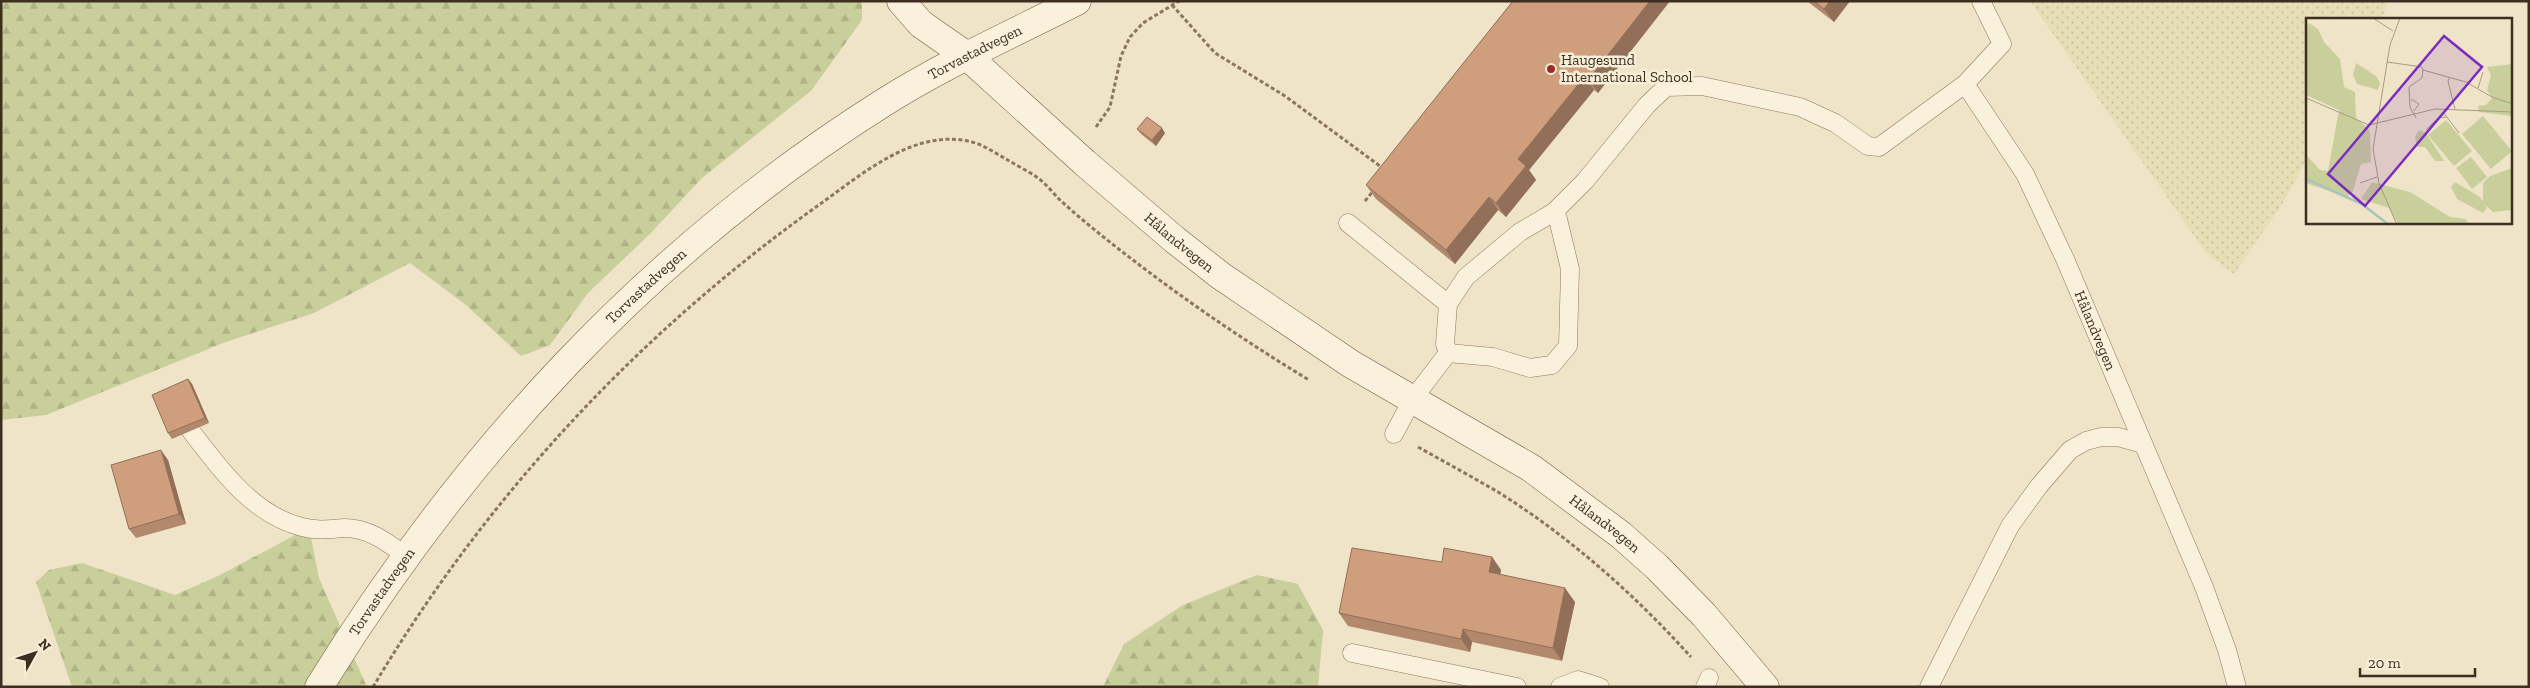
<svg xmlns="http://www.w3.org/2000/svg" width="2530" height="688" font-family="'Zilla Slab',serif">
<defs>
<pattern id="farmland-dots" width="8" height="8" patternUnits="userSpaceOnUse" patternTransform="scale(1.25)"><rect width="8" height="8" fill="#e6deb5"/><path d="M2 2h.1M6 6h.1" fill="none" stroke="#c6bf9b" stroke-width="1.8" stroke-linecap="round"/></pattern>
<pattern id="forest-firs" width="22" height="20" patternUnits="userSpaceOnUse" patternTransform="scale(1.25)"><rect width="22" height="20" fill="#c9cf9b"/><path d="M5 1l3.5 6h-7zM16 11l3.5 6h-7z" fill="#aeb285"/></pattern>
</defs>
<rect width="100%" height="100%" fill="#f0e4c8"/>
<polygon fill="url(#farmland-dots)" points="2030,1 2388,1 2382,19 2308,19 2307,159 2281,206 2234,274 2206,253"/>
<g fill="url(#forest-firs)">
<polygon points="1,1 862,1 862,20 811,91 702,178 651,233 588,293 550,345 521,356 466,305 410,263 314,313 223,343 46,415 1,420"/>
<polygon points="299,533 311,537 319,578 367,687 72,687 36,582 49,570 82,563 175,595 220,575"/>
<polygon points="1257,575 1298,584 1323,630 1318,687 1103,687 1124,644 1183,605"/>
</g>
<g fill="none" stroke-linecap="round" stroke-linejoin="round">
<defs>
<g id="service">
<path id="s1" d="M1981,1L2002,44L1965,84L2025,174L2065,259L2204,587L2227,650L2237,687"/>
<polyline points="1348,223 1448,304"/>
<polyline points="1448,353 1445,344 1448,304 1466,277 1520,232 1554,212 1585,181 1647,105 1666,87 1702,86 1800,107 1835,123 1868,146 1879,147 1965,84"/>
<polyline points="1448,353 1493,357 1530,368 1552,365 1568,346 1570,269 1558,219 1554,212"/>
<path d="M191,431C220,469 253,515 302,527C317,531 330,529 344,528C369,528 387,542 406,556"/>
<polyline points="1394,434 1412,400 1448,353"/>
<polyline points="1352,653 1517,687"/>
<polyline points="1560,687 1578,680 1600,687"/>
<polyline points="1705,687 1709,678"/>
<polyline points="1929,687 2010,526 2039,486 2070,450 2086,441 2101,437 2118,437 2143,444"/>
</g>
<g id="secondary">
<path id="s2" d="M901,1L921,24L967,56L1085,163L1175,240L1221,276L1351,364L1531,468L1621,535L1657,567L1704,615L1765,687"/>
<path id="s3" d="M319,687C463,453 650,250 883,103C945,64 1012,34 1077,1"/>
</g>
</defs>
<use href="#service" stroke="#8d765c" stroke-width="19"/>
<use href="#secondary" stroke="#6f573f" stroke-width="29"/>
<g stroke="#8d765c" stroke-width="3" stroke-dasharray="4 2.5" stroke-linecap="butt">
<polyline points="1172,5 1215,53 1285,96 1384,169"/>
<polyline points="1096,127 1110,107 1121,56 1130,37 1143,23 1179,1"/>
<polyline points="1365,201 1374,190"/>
<path d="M1418,447C1445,462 1472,477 1498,492C1570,537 1635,595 1691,657"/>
<path d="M373,687C486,497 637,335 816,207C860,176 914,127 972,142C984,145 995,153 1006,159C1016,165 1028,171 1038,178C1046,184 1053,193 1060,200C1083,221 1108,241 1133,260C1189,303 1248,343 1309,380"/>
</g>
<use href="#service" stroke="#faf1dc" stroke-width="18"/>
<use href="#secondary" stroke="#faf1dc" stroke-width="28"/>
</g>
<g fill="#b2896c">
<polygon points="1513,1 1670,1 1598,93 1594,90 1529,170 1536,180 1506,217 1498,210 1455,264 1376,199 1366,185"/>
<polygon points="1807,1 1850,1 1834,22"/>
<polygon points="1137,129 1165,133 1156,146 1141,134"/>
<polygon points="188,379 192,384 209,423 172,439 168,433"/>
<polygon points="168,460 186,524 136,538 129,529"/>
<polygon points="1492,557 1501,570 1500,575 1575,602 1562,661 1472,642 1470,652 1348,626 1339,613 1442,562"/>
</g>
<g fill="#916f58">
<polygon points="1650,1 1670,1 1598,93 1589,79"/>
<polygon points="1830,1 1850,1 1834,22 1824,9"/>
<polygon points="1585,76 1594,90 1529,170 1536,180 1506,217 1496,203 1518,159"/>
<polygon points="1162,128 1165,133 1156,146 1152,140"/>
<polygon points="1489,197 1498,210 1455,264 1446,250"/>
<polygon points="188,379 192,384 209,423 205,418"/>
<polygon points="161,450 168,460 186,524 179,514"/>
<polygon points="1492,557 1501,570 1498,586 1489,572"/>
<polygon points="1565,588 1575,602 1562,661 1553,648"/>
<polygon points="1463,629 1472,642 1470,652 1461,639"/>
</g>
<g fill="#cf9f7d" stroke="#916f58">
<polygon points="1513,1 1650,1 1589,79 1585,76 1518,159 1526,166 1496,203 1489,197 1446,250 1366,185"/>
<polygon points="1814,1 1830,1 1824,9"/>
<polygon points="1147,117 1162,128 1152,140 1137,129"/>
<polygon points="188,379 205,418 168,433 152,395"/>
<polygon points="161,450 179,514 129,529 111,465"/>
<polygon points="1352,548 1442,562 1444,548 1492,557 1489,572 1565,588 1553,648 1463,629 1461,639 1339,613"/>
</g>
<circle fill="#9e2a2b" stroke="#f7eed8" stroke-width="2" cx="1551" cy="69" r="5"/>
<g text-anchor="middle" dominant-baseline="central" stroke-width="5" stroke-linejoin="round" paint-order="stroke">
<g font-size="15" fill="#3d2e20" stroke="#f7eed8">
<text stroke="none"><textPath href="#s3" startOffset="924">Torvastadvegen</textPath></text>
<text stroke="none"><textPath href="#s2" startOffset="369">Hålandvegen</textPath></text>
<text stroke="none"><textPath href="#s3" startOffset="519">Torvastadvegen</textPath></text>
<text stroke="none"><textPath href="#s1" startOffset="382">Hålandvegen</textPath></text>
<text stroke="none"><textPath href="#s2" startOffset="880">Hålandvegen</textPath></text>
<text stroke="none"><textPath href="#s3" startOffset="114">Torvastadvegen</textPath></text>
</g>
<g font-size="15" fill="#3d2e20" stroke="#f7eed8" text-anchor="start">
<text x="1561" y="60">Haugesund<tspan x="1561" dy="17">International School</tspan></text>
</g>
</g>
<g transform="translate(2306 18)">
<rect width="206" height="206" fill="#f0e4c8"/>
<path d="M3,5L12,11L18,24L34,41L38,69L49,74L50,100L62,110L64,116L65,144L55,146L47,173L41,179L0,165V137L14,152L22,153L33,92L0,77V8ZM50,45L70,58L74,65L72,72L51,66L47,57ZM206,46V98L173,94L172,88L180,87L186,80L181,72L185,57L181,49ZM113,112L120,115L138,143H129L119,129H111L109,119ZM66,164L104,174L144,199L159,201L164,206H92L83,190L55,181ZM149,164L174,179L181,190L177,195L151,181L145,169Z" fill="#c9cf9b"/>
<path d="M177,98L206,133L185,151L156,116ZM140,102L166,133L148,148L122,117ZM165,139L181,159L166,171L150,150ZM206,150V192L187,194L177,185V165L184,158Z" fill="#c9cf9b"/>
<path fill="none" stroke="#a9c4bc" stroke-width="2.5" d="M0,161L56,186L83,207"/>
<path fill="none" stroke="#a89b85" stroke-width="1" d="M67,0L87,13M81,44L116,49L117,52L160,64L186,79L207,86M144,59L142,63L149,91M172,70L177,54M0,80L63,107L129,91L207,94M105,81L113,86L108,93M137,94L153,115M110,100L104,89L103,69L116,60L117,52M120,112L132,100L140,99M54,165L71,159M91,207L73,165L67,131L84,27L94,0"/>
<path fill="#7b2cbf" fill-opacity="0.15" stroke="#7b2cbf" stroke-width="2.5" d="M138,18L176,49L59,188L22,156Z"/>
<rect width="206" height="206" fill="none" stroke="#3d2e20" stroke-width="2.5"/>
</g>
<rect width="2530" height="688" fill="none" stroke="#3d2e20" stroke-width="5"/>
<g transform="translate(35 653) rotate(50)" stroke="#f7eed8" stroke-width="4" paint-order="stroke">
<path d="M0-4L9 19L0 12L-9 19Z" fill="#3d2e20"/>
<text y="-8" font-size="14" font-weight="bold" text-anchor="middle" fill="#3d2e20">N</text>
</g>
<path d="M2360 668v8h115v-8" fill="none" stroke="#3d2e20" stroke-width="2.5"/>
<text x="2368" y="668" font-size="15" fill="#3d2e20" stroke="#f7eed8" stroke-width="4" paint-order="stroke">20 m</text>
</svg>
